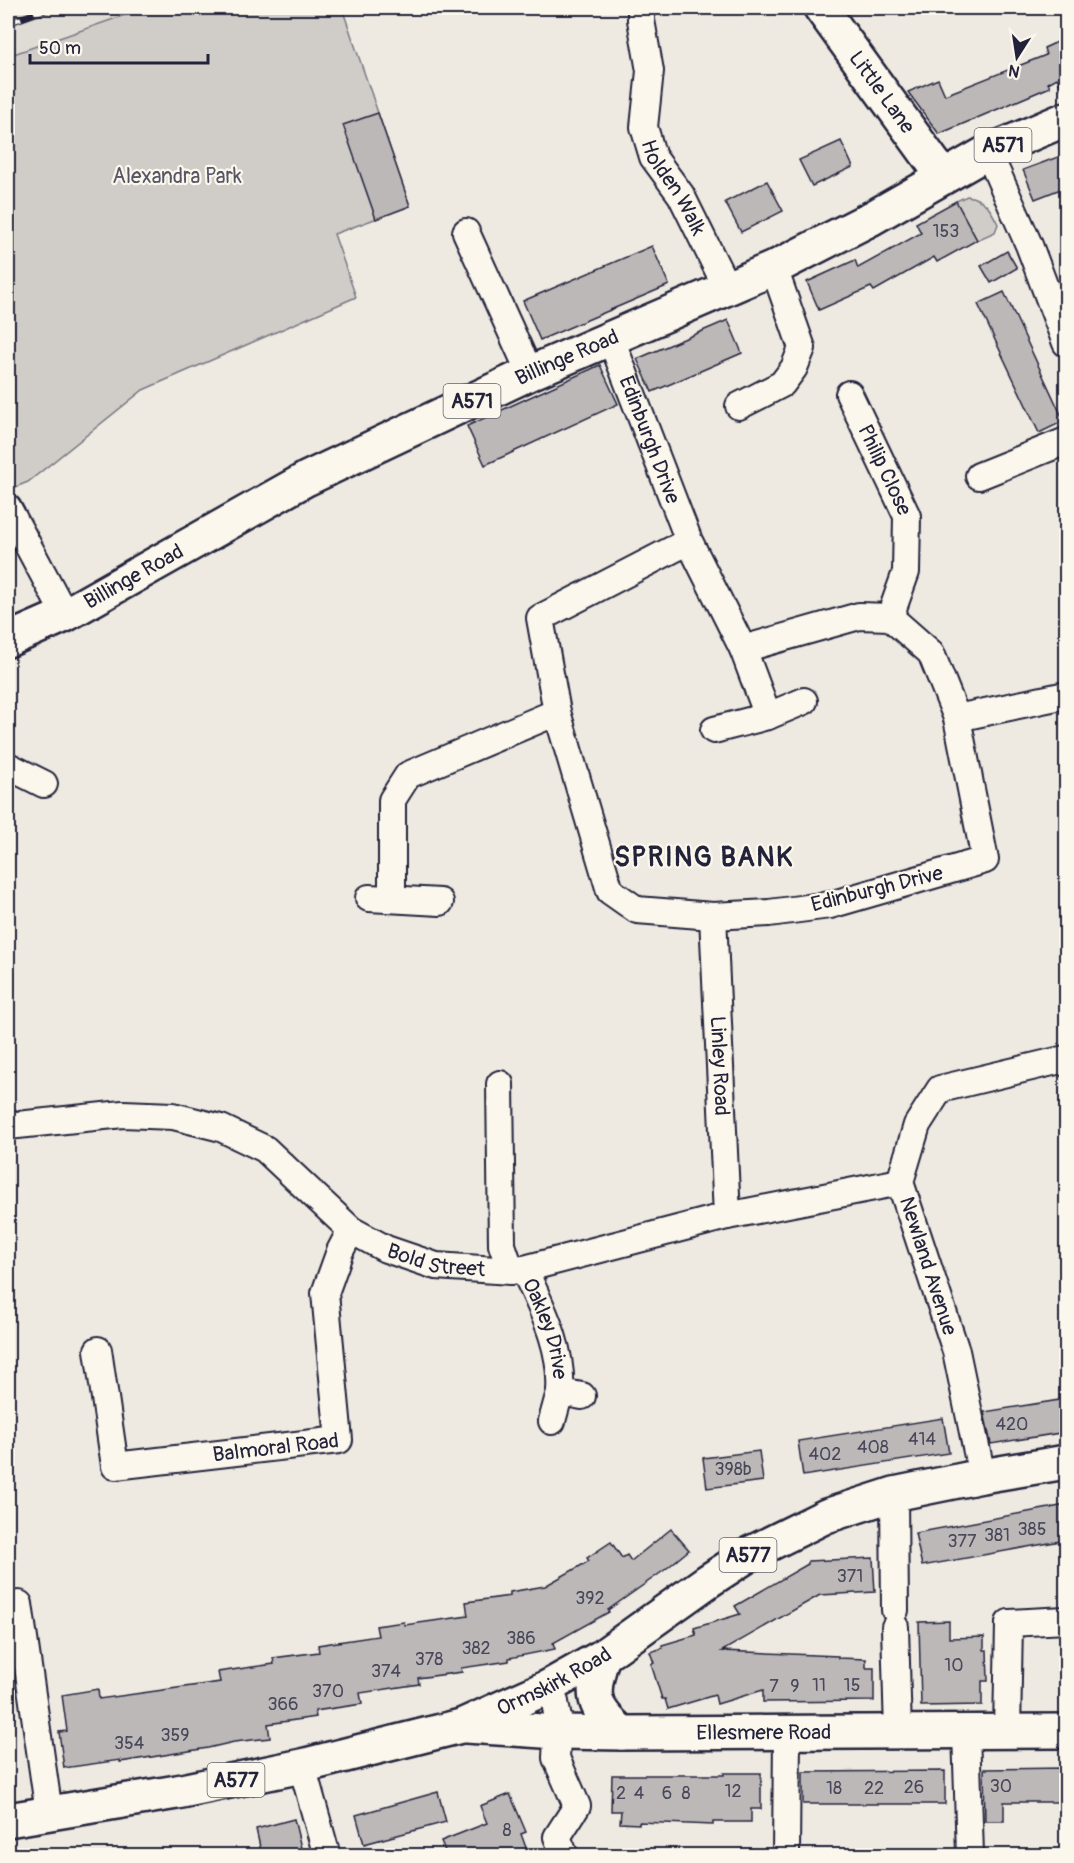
<svg xmlns="http://www.w3.org/2000/svg" width="1074" height="1863" font-family="Pangolin,sans-serif">
<rect width="100%" height="100%" fill="#eeeae2"/>
<filter id="ink" filterUnits="userSpaceOnUse"><feTurbulence type="fractalNoise" baseFrequency=".0167" numOctaves="2"/><feDisplacementMap in="SourceGraphic" scale="12" xChannelSelector="R" yChannelSelector="G"/><feConvolveMatrix kernelMatrix="1 2 1 2 8 2 1 2 1" color-interpolation-filters="sRGB"/></filter>
<g filter="url(#ink)">
<polygon fill="#dfdbd5" points="8,8 145,8 8,56"/>
<g fill="#d0cdc9" stroke="#797882" stroke-width="1.5">
<polygon points="145,8 342,8 410,206 334,234 356,297 143,390 28,482 8,490 8,56"/>
<path d="M967,196C985,199 990,208 998,224L995,232L977,240L956,201Z"/>
</g>
<g fill="#bcb8b8" stroke="#22223b" stroke-width="1.5">
<polygon points="1066,38 1066,98 1057,78 1048,83 1050,87 939,134 908,92 938,79 945,95 1046,55 1044,48"/>
<polygon points="378,113 410,206 376,219 343,125"/>
<polygon points="841,141 853,167 812,186 799,160"/>
<polygon points="1066,154 1066,187 1035,199 1023,170"/>
<polygon points="767,181 783,211 741,232 725,202"/>
<polygon points="956,201 977,240 937,262 934,257 874,291 871,287 819,310 807,282 855,260 858,268 921,233 916,223"/>
<polygon points="652,246 669,285 540,340 523,301"/>
<polygon points="1007,251 1017,268 991,283 981,266"/>
<polygon points="1004,292 1064,421 1039,433 978,304"/>
<polygon points="728,320 742,353 652,392 637,359"/>
<polygon points="600,365 618,404 485,465 467,426"/>
<polygon points="1066,1399 1066,1432 991,1444 984,1412"/>
<polygon points="943,1418 949,1453 803,1476 798,1441"/>
<polygon points="759,1451 763,1481 707,1488 703,1458"/>
<polygon points="1066,1505 1066,1540 922,1566 915,1533"/>
<polygon points="671,1529 689,1550 666,1569 608,1610 609,1612 553,1643 555,1649 509,1658 509,1661 461,1668 462,1672 418,1678 419,1684 360,1693 362,1704 315,1711 316,1717 268,1724 270,1738 234,1742 208,1748 120,1762 120,1760 64,1768 59,1732 67,1731 62,1695 98,1689 99,1699 220,1682 218,1672 274,1664 273,1658 319,1652 318,1645 378,1636 376,1626 404,1622 405,1625 468,1616 466,1602 510,1596 510,1592 545,1586 589,1561 587,1558 611,1542 622,1558 627,1555 631,1561"/>
<polygon points="873,1558 875,1592 820,1595 722,1651 838,1656 838,1658 866,1659 866,1668 874,1668 874,1701 763,1702 763,1690 717,1704 715,1695 668,1709 665,1699 662,1699 651,1664 654,1663 650,1652 663,1648 662,1645 696,1635 694,1628 740,1614 735,1606 808,1564 808,1561"/>
<polygon points="949,1621 949,1638 984,1637 984,1650 987,1650 988,1681 982,1681 982,1705 921,1706 919,1622"/>
<polygon points="1066,1768 1066,1802 1004,1802 1004,1821 985,1821 984,1769"/>
<polygon points="945,1771 945,1804 803,1804 803,1772"/>
<polygon points="724,1773 761,1773 761,1809 751,1809 751,1822 713,1822 713,1825 639,1822 639,1824 620,1823 621,1811 611,1811 612,1775 724,1775"/>
<polygon points="438,1792 446,1822 364,1844 356,1815"/>
<polygon points="510,1794 526,1832 521,1834 529,1856 447,1856 441,1841 487,1823 480,1806"/>
<polygon points="294,1819 303,1856 262,1856 256,1829"/>
</g>
<g fill="none" stroke-linecap="round" stroke-linejoin="round">
<defs>
<g id="street">
<path id="s1" d="M641,8V20L650,71L644,127L653,157L681,195L727,288"/>
<polyline points="988,152 1029,245 1066,343"/>
<polyline points="466,232 530,373"/>
<path id="s2" d="M611,339L689,541L743,649L859,616L890,617L931,653L957,718L985,860L830,905L769,913L713,916L637,910L610,891L557,712L540,618L689,541"/>
<path id="s3" d="M849,394L907,516L906,572L890,617"/>
<polyline points="739,406 782,384 794,368 802,348 774,268"/>
<polyline points="979,476 1066,441"/>
<polyline points="8,508 65,615"/>
<polyline points="743,649 768,716"/>
<polyline points="957,718 1066,695"/>
<polyline points="714,730 768,716 804,701"/>
<polyline points="8,766 44,784"/>
<polyline points="369,898 440,902"/>
<polyline points="392,899 392,800 408,775 557,712"/>
<path id="s4" d="M713,916L727,1216"/>
<polyline points="500,1084 502,1245 511,1271"/>
<path id="s5" d="M8,1126L123,1114L173,1116L221,1128L265,1149L351,1230L386,1249L436,1266L511,1271L524,1269L727,1216L900,1182"/>
<path id="s6" d="M524,1269C542,1309 563,1347 560,1392"/>
<path id="s7" d="M98,1350L115,1466L339,1440L325,1293L340,1251L351,1230"/>
<polyline points="552,1421 560,1392 582,1396"/>
<polyline points="982,1476 956,1351 900,1182 917,1125 940,1089 1065,1059 1066,1063"/>
<polyline points="894,1494 895,1610"/>
<polyline points="8,1606 19,1604 49,1813"/>
<polyline points="895,1627 898,1733"/>
<polyline points="548,1687 555,1702 558,1719 556,1758 577,1806 557,1837 565,1856"/>
<polyline points="966,1732 970,1854"/>
<polyline points="1007,1732 1009,1623 1066,1620"/>
<polyline points="302,1766 327,1856"/>
<polyline points="786,1856 787,1734"/>
</g>
<g id="secondary">
<path id="s8" d="M821,8L943,176"/>
</g>
<g id="primary">
<path id="s9" d="M8,640L65,615L306,479L530,373L774,268L872,218L988,152L1066,119"/>
</g>
<g id="highway">
<path d="M603,1656C590,1695 591,1706 622,1733"/>
<path id="s10" d="M466,1726L558,1732L622,1733L1066,1731"/>
<path id="s11" d="M8,1820L177,1792L302,1766L461,1726L548,1687L603,1656L708,1581L751,1553L826,1516L894,1494L982,1476L1066,1462"/>
</g>
</defs>
<use href="#street" stroke="#22223b" stroke-width="30"/>
<use href="#secondary" stroke="#22223b" stroke-width="38"/>
<use href="#primary" stroke="#22223b" stroke-width="38"/>
<use href="#highway" stroke="#22223b" stroke-width="38"/>
<use href="#street" stroke="#fbf7ec" stroke-width="26"/>
<use href="#secondary" stroke="#fbf7ec" stroke-width="33"/>
<use href="#primary" stroke="#fbf7ec" stroke-width="33"/>
<use href="#highway" stroke="#fbf7ec" stroke-width="33"/>
<defs>
<polyline id="rail" points="8,23 50,8"/>
</defs>
<use href="#rail" stroke="#22223b" stroke-width="7"/>
<use href="#rail" stroke="#fbf7ec" stroke-width="4.5" stroke-dasharray="14" stroke-linecap="butt"/>
</g>
</g>
<g text-anchor="middle" dominant-baseline="central" stroke-width="4.5" stroke-linejoin="round" paint-order="stroke">
<g font-size="18" fill="#48485a">
<text x="946" y="231">153</text>
<text x="1012" y="1424">420</text>
<text x="922" y="1439">414</text>
<text x="873" y="1447">408</text>
<text x="825" y="1454">402</text>
<text x="733" y="1469">398b</text>
<text x="1032" y="1529">385</text>
<text x="997" y="1535">381</text>
<text x="962" y="1541">377</text>
<text x="850" y="1576">371</text>
<text x="590" y="1598">392</text>
<text x="521" y="1638">386</text>
<text x="476" y="1648">382</text>
<text x="429" y="1659">378</text>
<text x="954" y="1665">10</text>
<text x="386" y="1671">374</text>
<text x="819" y="1685">11</text>
<text x="852" y="1685">15</text>
<text x="774" y="1686">7</text>
<text x="795" y="1686">9</text>
<text x="328" y="1691">370</text>
<text x="283" y="1704">366</text>
<text x="175" y="1735">359</text>
<text x="129" y="1743">354</text>
<text x="1001" y="1786">30</text>
<text x="914" y="1787">26</text>
<text x="834" y="1788">18</text>
<text x="874" y="1788">22</text>
<text x="733" y="1791">12</text>
<text x="621" y="1793">2</text>
<text x="639" y="1793">4</text>
<text x="667" y="1793">6</text>
<text x="686" y="1793">8</text>
<text x="507" y="1830">8</text>
</g>
<g fill="#fbf7ec" stroke="#636270" stroke-width="1.5">
<rect x="974.5" y="128" width="57" height="34" rx="4.5"/>
<rect x="443.5" y="384" width="57" height="34" rx="4.5"/>
<rect x="719.5" y="1538" width="57" height="34" rx="4.5"/>
<rect x="207.5" y="1763" width="57" height="34" rx="4.5"/>
</g>
<g font-size="20" font-weight="bold" fill="#22223b">
<text x="1003" y="145">A571</text>
<text x="472" y="401">A571</text>
<text x="748" y="1555">A577</text>
<text x="236" y="1780">A577</text>
</g>
<g font-size="21" fill="#22223b" stroke="#fbf7ec">
<text stroke="none"><textPath href="#s8" startOffset="104">Little Lane</textPath></text>
<text stroke="none"><textPath href="#s1" startOffset="188">Holden Walk</textPath></text>
<text stroke="none"><textPath href="#s9" startOffset="627">Billinge Road</textPath></text>
<text stroke="none"><textPath href="#s2" startOffset="108">Edinburgh Drive</textPath></text>
<text stroke="none"><textPath href="#s3" startOffset="84">Philip Close</textPath></text>
<text stroke="none"><textPath href="#s9" startOffset="141">Billinge Road</textPath></text>
<text transform="translate(877 889) rotate(-14)">Edinburgh Drive</text>
<text stroke="none"><textPath href="#s4" startOffset="150">Linley Road</textPath></text>
<text stroke="none"><textPath href="#s5" startOffset="474">Bold Street</textPath></text>
<text transform="translate(928 1266) rotate(72)">Newland Avenue</text>
<text stroke="none"><textPath href="#s6" startOffset="64">Oakley Drive</textPath></text>
<text stroke="none"><textPath href="#s7" startOffset="279">Balmoral Road</textPath></text>
<text stroke="none"><textPath href="#s11" startOffset="566">Ormskirk Road</textPath></text>
<text stroke="none"><textPath href="#s10" startOffset="298">Ellesmere Road</textPath></text>
</g>
<g font-size="21" fill="#565566" stroke="#fbf7ec">
<text x="177" y="176">Alexandra Park</text>
</g>
<g font-size="27" font-weight="bold" letter-spacing="1.5" fill="#22223b" stroke="#fbf7ec">
<text x="704" y="857">SPRING BANK</text>
</g>
</g>
<rect width="1074" height="1863" fill="none" stroke="#fbf7ec" stroke-width="30"/>
<rect x="15" y="15" width="1044" height="1833" fill="none" stroke="#22223b" stroke-width="2" filter="url(#ink)"/>
<g transform="translate(1017 57) rotate(192)" stroke="#fbf7ec" stroke-width="4.5" paint-order="stroke">
<path d="M0-4.5L10 22L0 15L-10 22Z" fill="#22223b"/>
<text y="-9" font-size="16" font-weight="bold" text-anchor="middle" fill="#22223b">N</text>
</g>
<path d="M30 54v9h178v-9" fill="none" stroke="#22223b" stroke-width="3"/>
<text x="39" y="54" font-size="18" fill="#22223b" stroke="#fbf7ec" stroke-width="4.5" paint-order="stroke">50 m</text>
</svg>
